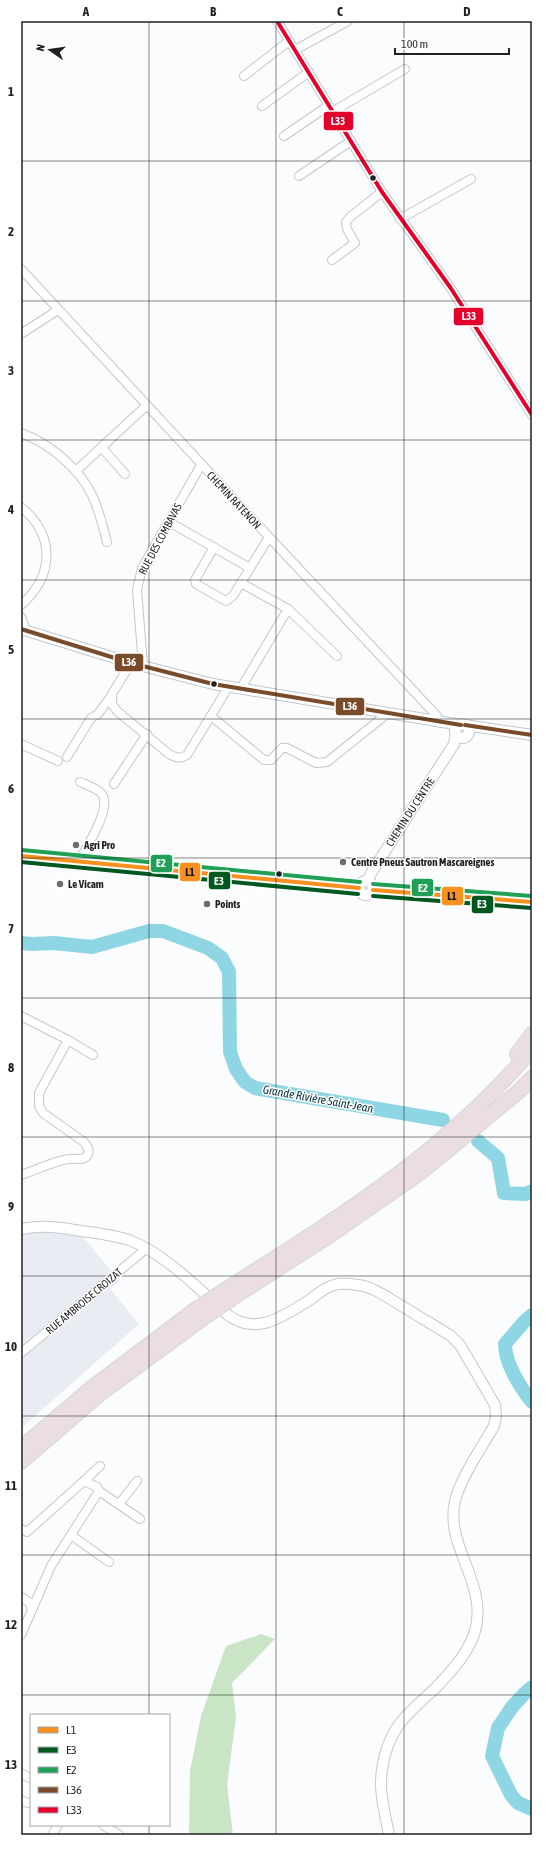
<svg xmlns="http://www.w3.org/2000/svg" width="553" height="1856" font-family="'Asap Condensed',sans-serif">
<rect width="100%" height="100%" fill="#fbfcfe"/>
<polygon fill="#eaecf4" points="34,1231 83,1237 120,1281 110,1289 139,1324 21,1428 21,1234"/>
<polygon fill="#cae5c6" points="261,1634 275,1639 232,1683 236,1717 227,1785 233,1835 189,1835 190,1771 201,1716 226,1646"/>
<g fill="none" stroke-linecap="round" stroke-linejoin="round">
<g stroke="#8ed6e3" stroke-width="14">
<polyline points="21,943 32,944 54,943 92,947 149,931 163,931 208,948 222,958 229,972 230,1052 236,1069 245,1082 255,1088 266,1090 443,1120"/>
<polyline points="478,1141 498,1158 504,1193 526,1194 532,1191"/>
<path d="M532,1315L524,1322L505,1344C505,1363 520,1387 532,1402"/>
<polyline points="532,1687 525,1693 512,1707 498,1728 492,1756 511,1795 518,1803 532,1809"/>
</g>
<defs>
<g id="minor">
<polyline points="277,21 382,192 450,287 532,415"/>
<polyline points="295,50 348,21"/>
<polyline points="244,76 289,41"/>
<polyline points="262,106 309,72"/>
<polyline points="332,112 405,69"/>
<polyline points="284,136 328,106"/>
<polyline points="299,176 351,141"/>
<polyline points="400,219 471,179"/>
<polyline points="332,260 355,243 347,229 346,222 350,217 382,192"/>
<polyline points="21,269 269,537 437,716 440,723"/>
<polyline points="21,334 58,310"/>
<path d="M21,433C49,443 79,468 92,495C99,510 103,526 107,542"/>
<polyline points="102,448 125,474"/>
<polyline points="76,471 147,405"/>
<path d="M21,507C56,536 54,576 21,605"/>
<polyline points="169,522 250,568"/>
<polyline points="214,547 195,580 196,584 226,601 233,596 269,537"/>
<polyline points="241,583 288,609 337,656"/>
<polyline points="21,617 26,631"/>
<path d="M131,663L112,694V704L117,711L169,754C176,758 180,759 187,755L229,686"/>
<polyline points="143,666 137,590 142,568 201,465"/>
<polyline points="241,688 288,609"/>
<polyline points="211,716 264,760 271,760 282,748 287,748 316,763 327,762 387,714"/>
<polyline points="21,744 58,761"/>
<polyline points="67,757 91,718 98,714 112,695"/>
<polyline points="114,784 147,734"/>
<path d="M79,861C86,847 115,805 100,792C95,788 87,785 80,782"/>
<polyline points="21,1016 68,1040 93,1055"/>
<path d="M21,1175C36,1170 54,1161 69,1159C75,1158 83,1161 87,1156C91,1151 87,1146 84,1142L43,1113L39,1106V1093L68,1040"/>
<polyline points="21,1353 147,1248"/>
<polyline points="84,1481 100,1466"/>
<polyline points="99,1491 140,1519"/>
<polyline points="119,1504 137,1481"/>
<polyline points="21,1529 27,1532 84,1481 97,1487 99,1491 51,1566 32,1610"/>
<polyline points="71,1535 109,1562"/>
<polyline points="21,1597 29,1602 32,1610 21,1635"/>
<polyline points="21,1773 31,1779"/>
<polyline points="21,1800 28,1803 31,1802"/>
<polyline points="103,1825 119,1835"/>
<polyline points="52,1835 58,1825"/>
</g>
<g id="tertiary">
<polyline points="21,629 131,663 213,684 461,725"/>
<circle cx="462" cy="731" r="7"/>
<polyline points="465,725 532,735"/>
<polyline points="21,856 359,888"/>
<circle cx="366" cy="888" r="7"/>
<polyline points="367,881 373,870 454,744 456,733"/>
<polyline points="373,890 532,902"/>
<path d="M21,1229C44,1225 58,1227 81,1231C97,1233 113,1235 129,1240C164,1253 200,1290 228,1315C256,1336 282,1317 308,1301C317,1295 323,1288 334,1285C340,1283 351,1284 358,1285C374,1287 388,1298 402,1306C418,1316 435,1326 451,1336L460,1345L495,1405L496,1416L494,1426C481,1449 457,1482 454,1507C448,1549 488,1586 475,1631C470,1649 457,1665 444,1679C431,1694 414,1706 401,1722C388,1738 381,1763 381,1784C381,1800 386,1819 389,1835"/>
</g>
<g id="trunk">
<polyline points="517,1054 532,1034"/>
<path d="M236,1283C346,1213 447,1150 532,1049"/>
<polyline points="243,1291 329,1236 420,1173 518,1092 532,1078"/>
<polyline points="21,1448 89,1390 195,1310"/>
<polyline points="21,1462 101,1393 202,1319"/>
</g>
</defs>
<use href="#minor" stroke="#c6c7c9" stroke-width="10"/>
<use href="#tertiary" stroke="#c6c7c9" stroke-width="12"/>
<use href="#trunk" stroke="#d5d6d7" stroke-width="16"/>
<use href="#minor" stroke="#feffff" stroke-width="8"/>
<use href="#tertiary" stroke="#feffff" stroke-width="10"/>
<use href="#trunk" stroke="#eadee0" stroke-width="14"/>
<defs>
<g id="trunk-bridge">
<polyline points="195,1310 236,1283"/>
<polyline points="202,1319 243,1291"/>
</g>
</defs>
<use href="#trunk-bridge" stroke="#d5d6d7" stroke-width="16" stroke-linecap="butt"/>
<use href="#trunk-bridge" stroke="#eadee0" stroke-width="14"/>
<defs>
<g id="bus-1">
<polyline points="21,856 359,888"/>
<polyline points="373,890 532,902"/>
</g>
<g id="bus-2">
<polyline points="21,862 358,894"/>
<polyline points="373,896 532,908"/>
</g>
<g id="bus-3">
<polyline points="22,850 360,882"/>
<polyline points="373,884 532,896"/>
</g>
<g id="bus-4">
<polyline points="21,629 131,663 213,684 461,725"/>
<polyline points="465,725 532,735"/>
</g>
<polyline id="bus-5" points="277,21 382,192 450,287 532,415"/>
</defs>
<use href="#bus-1" stroke="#fff" stroke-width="7"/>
<use href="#bus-2" stroke="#fff" stroke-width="7"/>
<use href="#bus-3" stroke="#fff" stroke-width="7"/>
<use href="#bus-4" stroke="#fff" stroke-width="7"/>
<use href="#bus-5" stroke="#fff" stroke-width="7"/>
<use href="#bus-1" stroke="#f7901e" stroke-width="4"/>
<use href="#bus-2" stroke="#005820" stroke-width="4"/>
<use href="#bus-3" stroke="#1fa055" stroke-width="4"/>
<use href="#bus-4" stroke="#7a4b2a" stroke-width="4"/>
<use href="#bus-5" stroke="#e4002b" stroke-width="4"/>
</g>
<path fill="none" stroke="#1f2022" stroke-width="1" stroke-opacity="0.55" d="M149,21V1715M276,21V1835M404,21V1835M21,161H532M21,301H532M21,440H532M21,580H532M21,719H532M21,858H532M21,998H532M21,1137H532M21,1276H532M21,1416H532M21,1555H532M21,1695H532M149,1825V1835"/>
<g fill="#1f2022" stroke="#fff" stroke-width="1.5">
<circle cx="373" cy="178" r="3.5"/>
<circle cx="214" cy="684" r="3.5"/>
<circle cx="279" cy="874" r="3.5"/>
</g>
<g fill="#6c6d6f" stroke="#fff" stroke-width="1.5">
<circle cx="76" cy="845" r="4"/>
<circle cx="343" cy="862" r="4"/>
<circle cx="60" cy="884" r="4"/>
<circle cx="207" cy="904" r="4"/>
</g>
<g text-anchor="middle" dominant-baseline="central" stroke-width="3" stroke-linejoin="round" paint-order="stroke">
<g font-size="11" fill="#1f2022" stroke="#fff">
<text transform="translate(234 500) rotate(47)">CHEMIN RATENON</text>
<text transform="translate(160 539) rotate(-62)">RUE DES COMBAVAS</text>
<text transform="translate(410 812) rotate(-57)">CHEMIN DU CENTRE</text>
<text transform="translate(84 1301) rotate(-40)">RUE AMBROISE CROIZAT</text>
</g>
<g font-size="11" font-weight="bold" fill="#1f2022" stroke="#fff" text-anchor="start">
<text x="84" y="845">Agri Pro</text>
<text x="351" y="862">Centre Pneus Sautron Mascareignes</text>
<text x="68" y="884">Le Vicam</text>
<text x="215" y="904">Points</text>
</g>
<g font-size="12" font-style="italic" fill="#01333b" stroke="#fff">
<text transform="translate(318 1099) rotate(10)">Grande Rivière Saint-Jean</text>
</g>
</g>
<g stroke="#fff" stroke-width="1.5">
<rect x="323" y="111" width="31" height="20" rx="4" fill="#e4002b"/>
<rect x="453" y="307" width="31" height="19" rx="4" fill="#e4002b"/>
<rect x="114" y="653" width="30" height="19" rx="4" fill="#7a4b2a"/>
<rect x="335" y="697" width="30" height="19" rx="4" fill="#7a4b2a"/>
<rect x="150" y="854" width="23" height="19" rx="4" fill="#1fa055"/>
<rect x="179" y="862" width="22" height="20" rx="4" fill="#f7901e"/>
<rect x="208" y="871" width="23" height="19" rx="4" fill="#005820"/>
<rect x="411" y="878" width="23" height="19" rx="4" fill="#1fa055"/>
<rect x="441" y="886" width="23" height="20" rx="4" fill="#f7901e"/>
<rect x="471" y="895" width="23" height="19" rx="4" fill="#005820"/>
</g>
<g font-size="11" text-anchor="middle" font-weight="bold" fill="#fff">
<text x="338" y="125">L33</text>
<text x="469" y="320">L33</text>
<text x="129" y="666">L36</text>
<text x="350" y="710">L36</text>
<text x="161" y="867">E2</text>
<text x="219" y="885">E3</text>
<text x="423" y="892">E2</text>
<text x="482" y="908">E3</text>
</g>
<g font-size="11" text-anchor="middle" font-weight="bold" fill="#111">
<text x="190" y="876">L1</text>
<text x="452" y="900">L1</text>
</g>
<rect width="553" height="1856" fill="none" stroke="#ffffff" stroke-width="44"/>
<rect x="30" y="1714" width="140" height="112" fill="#ffffff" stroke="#a5a6a7"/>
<rect x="38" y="1727" width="20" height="6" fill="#f7901e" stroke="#a5a6a7"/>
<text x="66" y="1734" font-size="12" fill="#1f2022">L1</text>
<rect x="38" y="1747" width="20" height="6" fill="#005820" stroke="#a5a6a7"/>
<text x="66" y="1754" font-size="12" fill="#1f2022">E3</text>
<rect x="38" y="1767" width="20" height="6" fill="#1fa055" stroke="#a5a6a7"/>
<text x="66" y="1774" font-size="12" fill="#1f2022">E2</text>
<rect x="38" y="1787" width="20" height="6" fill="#7a4b2a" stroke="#a5a6a7"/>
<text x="66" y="1794" font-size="12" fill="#1f2022">L36</text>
<rect x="38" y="1807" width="20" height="6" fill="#e4002b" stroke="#a5a6a7"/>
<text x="66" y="1814" font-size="12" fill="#1f2022">L33</text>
<g transform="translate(50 50) rotate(283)" stroke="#ffffff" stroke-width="3" paint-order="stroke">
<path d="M0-3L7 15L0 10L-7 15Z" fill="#1f2022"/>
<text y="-6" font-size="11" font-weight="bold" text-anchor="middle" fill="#1f2022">N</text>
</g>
<path d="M395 48v6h114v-6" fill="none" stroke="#1f2022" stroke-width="2"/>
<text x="401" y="48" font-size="12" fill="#1f2022" stroke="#ffffff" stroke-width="3" paint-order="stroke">100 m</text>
<rect x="22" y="22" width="509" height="1812" fill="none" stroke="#1f2022" stroke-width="1.5"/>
<g font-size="13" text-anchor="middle" font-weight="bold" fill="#1f2022">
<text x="86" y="16">A</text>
<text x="213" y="16">B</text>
<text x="340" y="16">C</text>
<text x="467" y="16">D</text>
<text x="11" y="96">1</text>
<text x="11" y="236">2</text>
<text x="11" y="375">3</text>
<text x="11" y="514">4</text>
<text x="11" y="654">5</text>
<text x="11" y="793">6</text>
<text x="11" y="933">7</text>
<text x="11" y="1072">8</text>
<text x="11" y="1211">9</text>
<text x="11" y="1351">10</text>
<text x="11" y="1490">11</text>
<text x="11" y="1629">12</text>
<text x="11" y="1769">13</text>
</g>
</svg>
